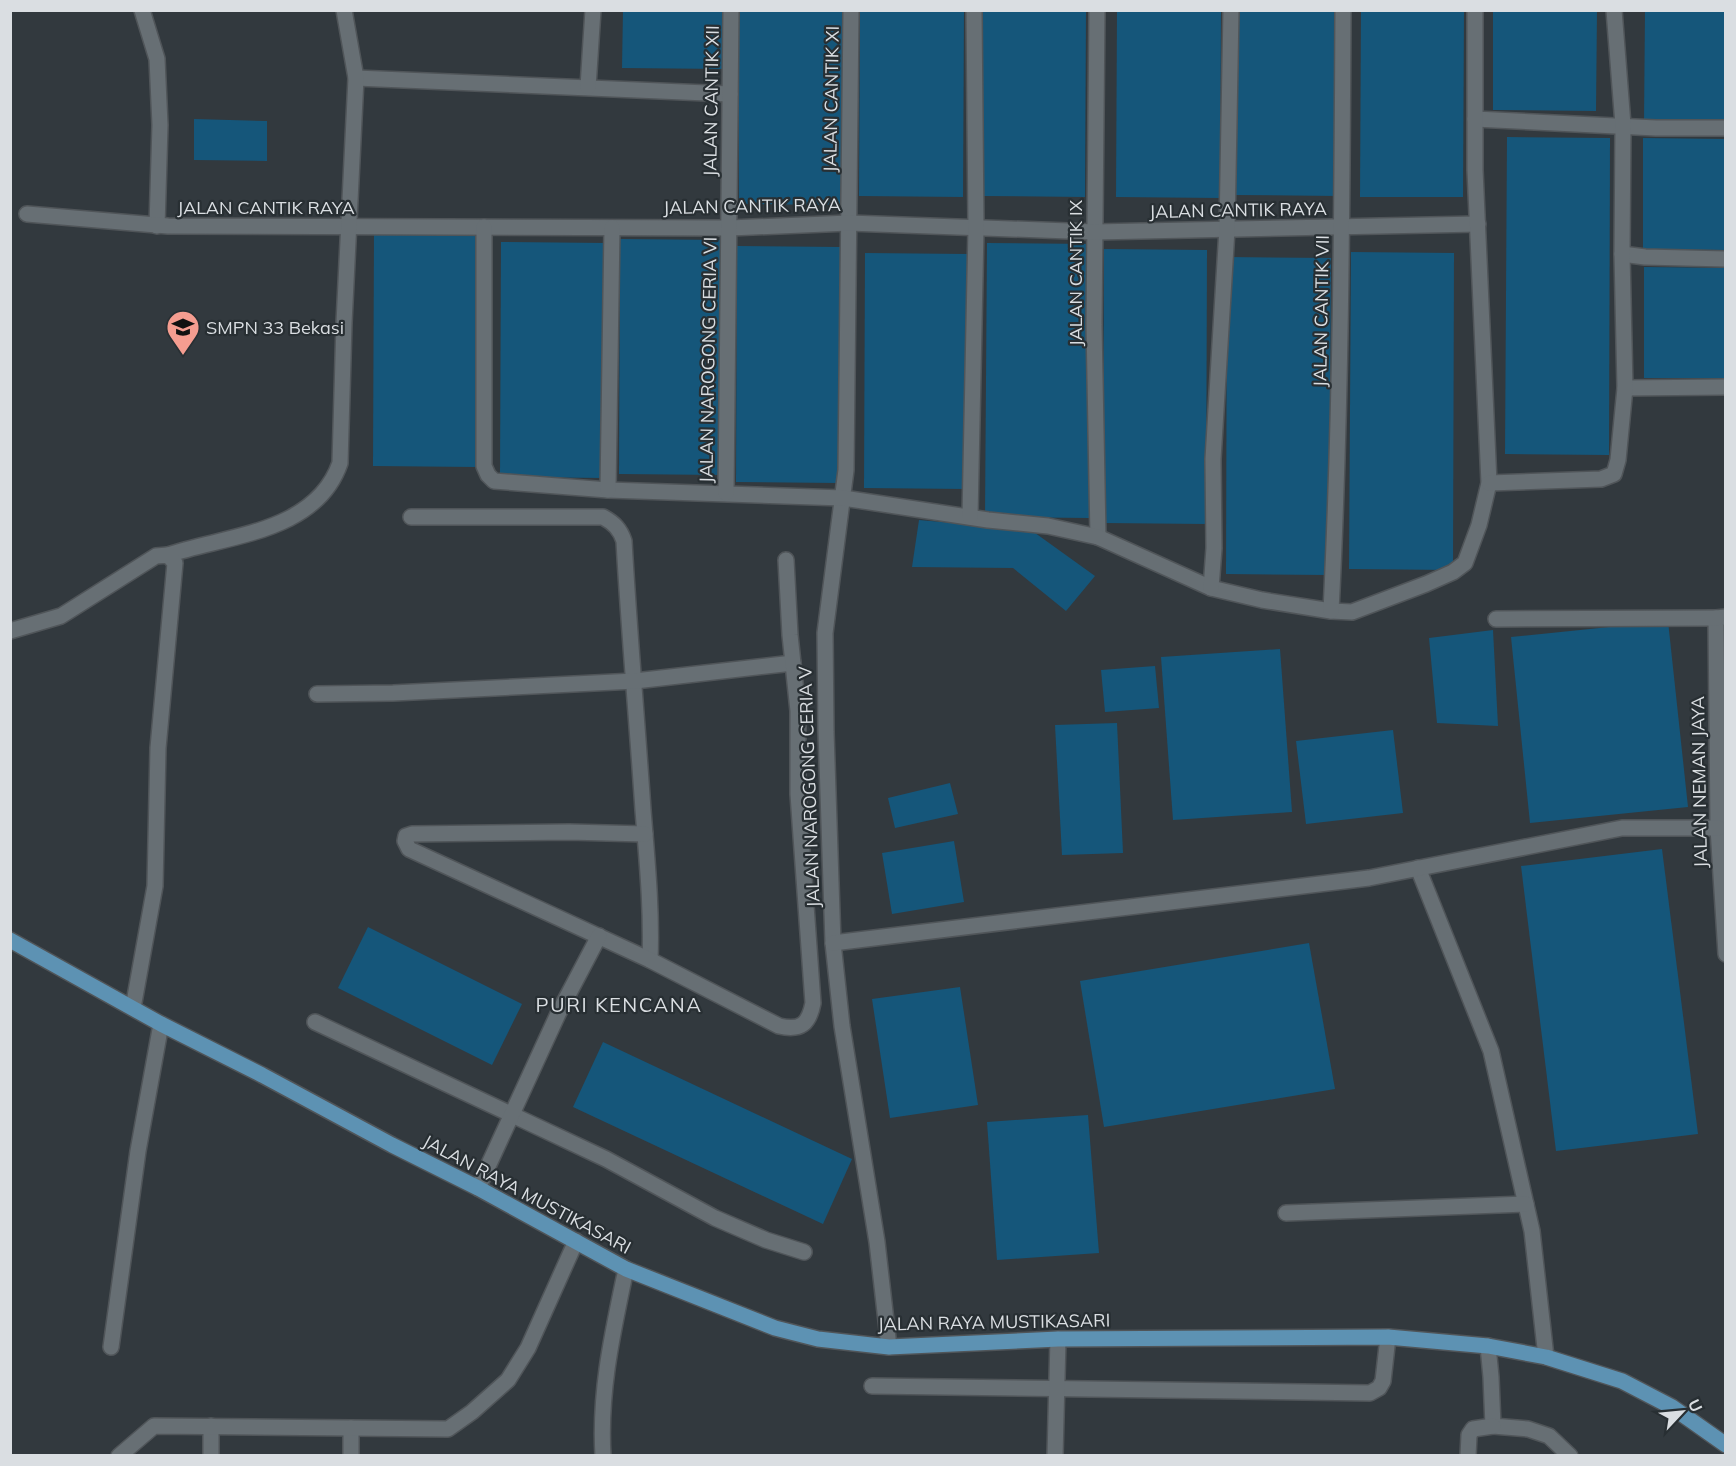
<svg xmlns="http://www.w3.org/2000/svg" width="1736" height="1466" font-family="Mulish,sans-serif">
<rect width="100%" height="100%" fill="#32393e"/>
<g fill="#15567a">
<polygon points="623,10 726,10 726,69 622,68"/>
<polygon points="739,10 843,10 842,205 739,204"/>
<polygon points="860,10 964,10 963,197 859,196"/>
<polygon points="983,10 1086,10 1085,197 982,196"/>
<polygon points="1117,10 1221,10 1220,198 1116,197"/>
<polygon points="1235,10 1339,10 1338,196 1234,195"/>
<polygon points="1361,10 1464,10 1463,197 1360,197"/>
<polygon points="1493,10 1597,10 1596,111 1493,110"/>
<polygon points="1645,11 1725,12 1725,121 1644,121"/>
<polygon points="194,119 267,121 267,161 194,160"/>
<polygon points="1507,137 1610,138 1609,455 1505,454"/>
<polygon points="1643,138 1725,139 1725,250 1643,249"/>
<polygon points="374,231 478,232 476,467 373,466"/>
<polygon points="620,239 723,240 722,475 619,474"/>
<polygon points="501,242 605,243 603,478 500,477"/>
<polygon points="987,243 1090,244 1089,518 985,517"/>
<polygon points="737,246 840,247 839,483 736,482"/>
<polygon points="1104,249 1207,250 1206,524 1103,523"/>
<polygon points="1351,252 1454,253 1453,570 1349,569"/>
<polygon points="865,253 968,254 967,489 864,488"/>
<polygon points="1227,257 1331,258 1329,575 1226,574"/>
<polygon points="1644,267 1725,268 1725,378 1644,378"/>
<polygon points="919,520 1031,530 1095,576 1066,611 1013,568 912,567"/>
<polygon points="1668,621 1688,807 1530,823 1511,637"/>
<polygon points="1493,630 1498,726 1437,723 1429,638"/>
<polygon points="1280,649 1292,812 1173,820 1161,657"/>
<polygon points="1155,666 1159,708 1105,712 1101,670"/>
<polygon points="1117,723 1123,853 1062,855 1055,725"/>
<polygon points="1393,730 1403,813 1306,824 1296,741"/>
<polygon points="950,783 958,814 895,828 888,798"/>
<polygon points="954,841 964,902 892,914 882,853"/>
<polygon points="1662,849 1698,1134 1556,1151 1521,866"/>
<polygon points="368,927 522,1004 492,1065 338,988"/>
<polygon points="1309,943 1335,1089 1104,1127 1080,981"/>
<polygon points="960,987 978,1105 890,1118 872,999"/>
<polygon points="603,1042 852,1159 823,1224 573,1107"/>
<polygon points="1088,1115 1099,1253 997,1260 987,1122"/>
</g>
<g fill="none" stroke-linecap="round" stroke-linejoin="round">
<defs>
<g id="minor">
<polyline points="142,10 157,59 160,125 157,226"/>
<polyline points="851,10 846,470 825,633 826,732 833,943 842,1026 877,1242 889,1347"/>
<polyline points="1097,10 1094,325 1098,537"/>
<polyline points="356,78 730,94"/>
<polyline points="588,87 593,10"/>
<polyline points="1475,119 1656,128 1726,128"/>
<polyline points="27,214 168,226 730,228 849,223 1095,232 1478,224"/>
<polyline points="484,227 484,466 488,475 494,481 608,490 843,498 988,520 1048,526 1098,537 1211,588 1262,600 1331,611 1352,612 1426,584 1453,572 1465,563 1479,525 1489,483 1475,170 1475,10"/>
<polyline points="1622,254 1645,257 1726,259"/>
<polyline points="1625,388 1726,387"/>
<polyline points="1489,483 1601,479 1614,474 1618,460 1625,388 1622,254 1623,125 1614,10"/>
<polyline points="608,490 612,228"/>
<polyline points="726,493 731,10"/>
<path d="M411,517H603C614,523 620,529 624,541C629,631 637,720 643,810C647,860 652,910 650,960"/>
<polyline points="970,517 976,228 974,10"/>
<path d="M168,555C227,535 316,533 340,463L344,323L356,78L344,10"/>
<polyline points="1211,588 1214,548 1213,459 1227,229 1231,10"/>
<path d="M1331,611C1341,411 1342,211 1343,10"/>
<polyline points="1726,617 1716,618 1718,828 1726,954"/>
<polyline points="1496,619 1716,618"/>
<polyline points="10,631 61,616 156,556 168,555 175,563 158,748 155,886 133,1008"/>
<polyline points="317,694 393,693 635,681 793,663"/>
<path d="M645,834L569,832L412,834L406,836L405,841L409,849L650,960L779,1026C801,1031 809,1024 813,1003L798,794V711L790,635L786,560"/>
<polyline points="1418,868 1491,1051 1532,1231 1546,1357"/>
<polyline points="833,943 1369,878 1622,828 1718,828"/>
<polyline points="315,1022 606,1159 715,1218 766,1240 804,1252"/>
<polyline points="478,1188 558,1014 599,936"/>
<polyline points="1286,1213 1526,1204"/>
<polyline points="1488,1346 1491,1377 1493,1426 1528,1429 1549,1436 1570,1456"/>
<polyline points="111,1347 138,1151 161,1024"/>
<polyline points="872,1386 1370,1393 1379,1388 1383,1381 1388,1337"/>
<polyline points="211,1426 211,1456"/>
<polyline points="351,1428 351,1456"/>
<polyline points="119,1456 154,1426 448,1429 472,1412 508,1380 528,1348 576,1241"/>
<path d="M603,1456C599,1391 613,1331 626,1269"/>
<polyline points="1055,1456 1058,1339"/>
<polyline points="1468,1456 1469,1435 1473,1429 1493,1426"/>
</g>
<polyline id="major" points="10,940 161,1024 262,1075 392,1145 478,1188 626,1269 775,1328 818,1339 889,1347 1058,1339 1388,1337 1488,1346 1546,1357 1622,1381 1672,1407 1726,1445"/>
</defs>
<use href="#minor" stroke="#505559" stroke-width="18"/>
<use href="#major" stroke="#505559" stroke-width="18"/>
<use href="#minor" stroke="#676f74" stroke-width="15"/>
<use href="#major" stroke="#5d92b3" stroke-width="15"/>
</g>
<defs>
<symbol id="school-pin" viewBox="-11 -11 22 30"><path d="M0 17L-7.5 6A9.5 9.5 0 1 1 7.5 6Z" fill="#f59d90" stroke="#282f33"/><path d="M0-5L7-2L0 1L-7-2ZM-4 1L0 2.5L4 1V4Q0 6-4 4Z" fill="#111"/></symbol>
</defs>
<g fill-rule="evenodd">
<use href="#school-pin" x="164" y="308" width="38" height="52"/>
</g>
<g text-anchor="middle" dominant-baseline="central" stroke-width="4.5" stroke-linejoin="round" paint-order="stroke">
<g font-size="18" fill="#dadee2" stroke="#282f33">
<text transform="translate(831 99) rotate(-89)">JALAN CANTIK XI</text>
<text transform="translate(711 101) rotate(-89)">JALAN CANTIK XII</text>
<text transform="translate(752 206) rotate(-1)">JALAN CANTIK RAYA</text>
<text x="266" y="207">JALAN CANTIK RAYA</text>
<text transform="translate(1238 210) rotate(-1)">JALAN CANTIK RAYA</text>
<text transform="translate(1075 273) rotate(-90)">JALAN CANTIK IX</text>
<text transform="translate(1321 311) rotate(-89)">JALAN CANTIK VII</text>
<text transform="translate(708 360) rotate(-89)">JALAN NAROGONG CERIA VI</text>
<text transform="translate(1699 782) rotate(-91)">JALAN NEMAN JAYA</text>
<text transform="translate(809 787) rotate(-92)">JALAN NAROGONG CERIA V</text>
<text transform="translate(527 1194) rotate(28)">JALAN RAYA MUSTIKASARI</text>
<text transform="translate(994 1322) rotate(-1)">JALAN RAYA MUSTIKASARI</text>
</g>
<g font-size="18" fill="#dadee2" stroke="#282f33" text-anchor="start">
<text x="206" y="327">SMPN 33 Bekasi</text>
</g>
<g font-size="20" letter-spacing="1.5" fill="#dadee2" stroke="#282f33">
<text x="619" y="1004">PURI KENCANA</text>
</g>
</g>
<rect width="1736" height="1466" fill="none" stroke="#dadee2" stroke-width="24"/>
<g transform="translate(1682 1412) rotate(64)" stroke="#282f33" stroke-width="4.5" paint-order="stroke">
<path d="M0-4.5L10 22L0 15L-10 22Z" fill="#dadee2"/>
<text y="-9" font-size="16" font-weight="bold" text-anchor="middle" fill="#dadee2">U</text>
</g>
</svg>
